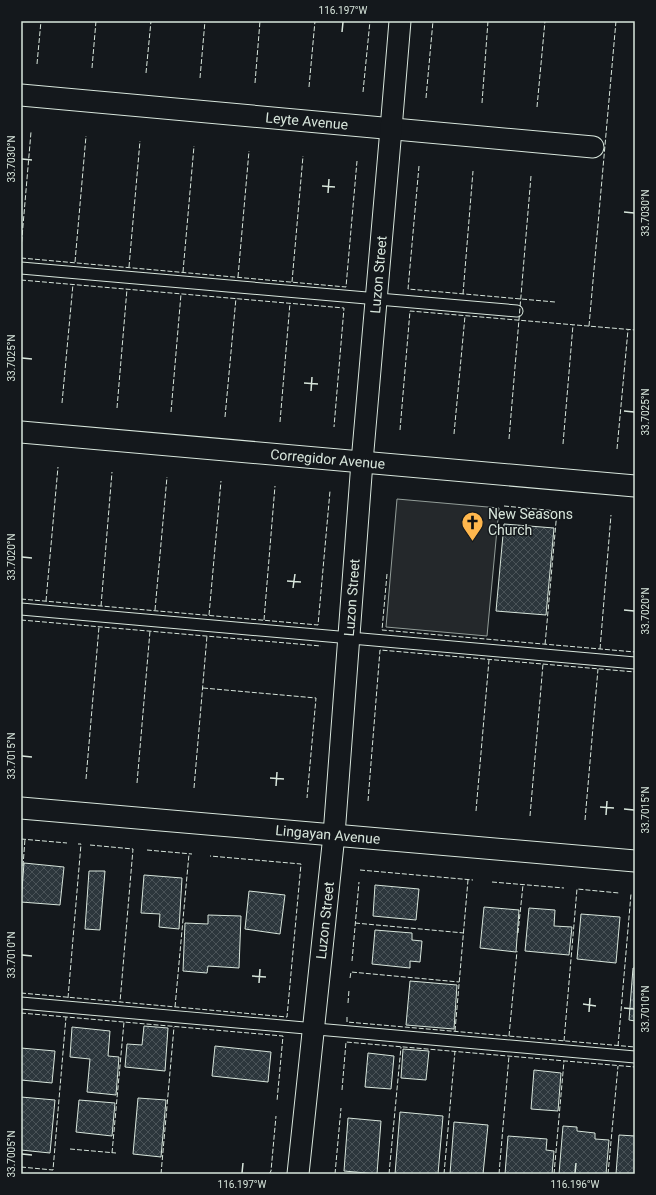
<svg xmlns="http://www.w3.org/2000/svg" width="656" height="1195" font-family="Roboto,sans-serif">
<defs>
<pattern id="building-cross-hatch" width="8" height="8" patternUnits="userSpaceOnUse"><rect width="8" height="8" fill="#2c363c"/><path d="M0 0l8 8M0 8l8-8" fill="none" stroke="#4a5358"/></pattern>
</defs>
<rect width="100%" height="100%" fill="#14181c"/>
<polygon fill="#24282b" stroke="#939e99" points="397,499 499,508 487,636 386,627"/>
<g fill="url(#building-cross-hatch)" stroke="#d8e6dc">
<polygon points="504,524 554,528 546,615 496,611"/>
<polygon points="24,863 64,867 60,905 21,902"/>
<polygon points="89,871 105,871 100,930 85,929"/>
<polygon points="144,875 182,878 179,929 159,927 160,914 141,913"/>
<polygon points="375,885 419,889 416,920 373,916"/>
<polygon points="249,891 285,895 280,934 245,929"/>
<polygon points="484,907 519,910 516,952 480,948"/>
<polygon points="529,908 555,910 554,926 572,927 569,955 525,951"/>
<polygon points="581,914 620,917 616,963 577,959"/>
<polygon points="208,915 241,916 239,968 208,966 207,973 183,971 185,923 208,924"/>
<polygon points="375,930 412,933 412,940 422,941 420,962 410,961 410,968 372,964"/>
<polygon points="633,968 635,968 635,1021 629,1020"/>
<polygon points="410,981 457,985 454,1029 406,1025"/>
<polygon points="144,1026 168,1028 165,1071 125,1067 127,1044 142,1045"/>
<polygon points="72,1027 110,1031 108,1056 119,1057 116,1095 87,1092 90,1059 70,1057"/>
<polygon points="215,1046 271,1052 268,1082 212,1076"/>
<polygon points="21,1048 55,1051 52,1083 21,1080"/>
<polygon points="403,1049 429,1051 426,1080 401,1078"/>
<polygon points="368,1053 394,1056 391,1089 365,1087"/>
<polygon points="534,1070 561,1073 558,1111 531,1109"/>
<polygon points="21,1097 55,1100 50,1153 21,1150"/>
<polygon points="138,1098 166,1100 161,1157 133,1154"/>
<polygon points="79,1100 115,1103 112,1136 76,1132"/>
<polygon points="400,1112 443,1116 438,1174 395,1174"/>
<polygon points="348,1118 381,1121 377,1174 344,1171"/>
<polygon points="454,1122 488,1125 483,1174 450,1174"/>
<polygon points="563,1126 577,1127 577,1131 595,1133 595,1139 609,1140 606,1174 559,1174"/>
<polygon points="619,1135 635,1136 635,1174 616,1174"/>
<polygon points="508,1136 547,1139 546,1150 554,1151 552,1174 505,1174"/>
</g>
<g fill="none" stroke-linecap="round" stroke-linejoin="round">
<defs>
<g id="lane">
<polyline points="21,268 517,311"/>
<polyline points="21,609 635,663"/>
<polyline points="21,1003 635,1057"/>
</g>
<g id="street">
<path id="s1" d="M21,95L593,147"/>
<path id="s2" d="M21,432L635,486"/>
<path id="s3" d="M21,808L635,861"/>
<path id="s4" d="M298,1174L334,835L362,462L391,129L400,21"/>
</g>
</defs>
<use href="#lane" stroke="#d8e6dc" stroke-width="13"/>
<use href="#street" stroke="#d8e6dc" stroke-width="23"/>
<use href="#lane" stroke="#14181c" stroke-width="11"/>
<use href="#street" stroke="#14181c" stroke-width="21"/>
<g stroke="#d8e6dc" stroke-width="1" stroke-dasharray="5 2" stroke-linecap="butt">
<polyline points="37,64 41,21"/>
<polyline points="92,68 96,21"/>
<polyline points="146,73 151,21"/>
<polyline points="200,78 205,21"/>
<polyline points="255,83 260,21"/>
<polyline points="309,87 315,21"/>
<polyline points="363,92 370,21"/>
<polyline points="426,98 433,21"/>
<polyline points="482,103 488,21"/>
<polyline points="537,107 545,21"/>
<polyline points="419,166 408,289 555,302"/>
<polyline points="21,249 31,132"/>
<polyline points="21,258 346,287 357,161"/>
<polyline points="75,262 86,136"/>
<polyline points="129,267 140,141"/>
<polyline points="183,272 194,146"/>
<polyline points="238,277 249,151"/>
<polyline points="21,280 344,308 334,427"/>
<polyline points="292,282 303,156"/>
<polyline points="463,294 473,171"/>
<polyline points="589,326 616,21"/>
<polyline points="62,403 73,284"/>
<polyline points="117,408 127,289"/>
<polyline points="171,412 181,294"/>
<polyline points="225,417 236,298"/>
<polyline points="280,422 290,303"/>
<polyline points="400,430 410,311 635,330"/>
<polyline points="454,434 465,316"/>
<polyline points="509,439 531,176"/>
<polyline points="563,444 573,325"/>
<polyline points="617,449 628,330"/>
<polyline points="504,506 557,511 545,645"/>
<polyline points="387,574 382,630 635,652"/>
<polyline points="21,599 318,625 330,491"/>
<polyline points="46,601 58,467"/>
<polyline points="101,606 112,472"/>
<polyline points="155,610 167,477"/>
<polyline points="209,615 221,481"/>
<polyline points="21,620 321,646"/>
<polyline points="264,620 275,486"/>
<polyline points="600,649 611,515"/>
<polyline points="203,688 316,698 307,798"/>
<polyline points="86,779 99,627"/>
<polyline points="137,783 150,631"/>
<polyline points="194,788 207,636"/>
<polyline points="368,801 380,650 635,672"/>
<polyline points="476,811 489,660"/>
<polyline points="530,816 543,664"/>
<polyline points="585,820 598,669"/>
<polyline points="21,839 67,843"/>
<polyline points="90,845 133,849 120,1002"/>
<polyline points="147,850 192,854"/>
<polyline points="23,866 25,839"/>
<polyline points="360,870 473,880"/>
<polyline points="492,882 564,888"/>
<polyline points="21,888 22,876"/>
<polyline points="355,923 464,933"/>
<polyline points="518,933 523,885"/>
<polyline points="352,961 359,882"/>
<polyline points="350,978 351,972 459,982"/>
<polyline points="21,993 287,1017 301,864 210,856"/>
<polyline points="68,998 81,844 78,844"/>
<polyline points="348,1003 349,990"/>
<polyline points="175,1007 189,854"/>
<polyline points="21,1013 283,1036 277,1101"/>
<polyline points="347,1017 347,1022 635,1047"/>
<polyline points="455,1031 468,880"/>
<polyline points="509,1036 517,951"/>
<polyline points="564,1041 577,889 619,893"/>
<polyline points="618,1046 631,894"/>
<polyline points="342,1090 346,1042 635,1067"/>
<polyline points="70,1149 116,1153"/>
<polyline points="112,1153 124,1022"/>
<polyline points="21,1167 53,1170 66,1017"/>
<polyline points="161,1174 174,1027"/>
<polyline points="269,1174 271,1171 276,1116"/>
<polyline points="335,1174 341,1108"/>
<polyline points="389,1174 401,1047"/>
<polyline points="444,1174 455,1051"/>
<polyline points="499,1174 509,1056"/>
<polyline points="554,1174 564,1061"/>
<polyline points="608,1174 618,1066"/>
</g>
</g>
<path fill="none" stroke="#d8e6dc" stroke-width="1.5" d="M342,32L343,22M22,159L32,160M322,186L335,187M328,193L329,179M624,212L634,213M22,358L32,359M304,383L318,384M311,391L312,377M624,411L634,412M22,557L32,558M287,581L301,582M293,588L295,574M624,610L634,611M22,756L32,757M270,778L284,779M276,786L277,772M600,807L614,808M624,809L634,810M606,815L607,801M22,955L32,956M252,976L266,977M259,983L260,969M583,1004L596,1006M624,1008L634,1009M589,1012L590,998M22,1154L32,1155M242,1173L243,1163M575,1173L576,1163"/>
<defs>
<symbol id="church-pin" viewBox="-11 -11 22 30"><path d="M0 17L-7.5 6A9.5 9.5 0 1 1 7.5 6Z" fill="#ffb74d" stroke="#14181c"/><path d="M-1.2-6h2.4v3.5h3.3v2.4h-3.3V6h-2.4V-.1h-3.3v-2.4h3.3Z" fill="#111"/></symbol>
</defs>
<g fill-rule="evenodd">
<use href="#church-pin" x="460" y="510" width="25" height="34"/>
</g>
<g text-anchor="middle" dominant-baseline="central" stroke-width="3" stroke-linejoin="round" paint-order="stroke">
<g font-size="14" fill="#d8e6dc" stroke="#14181c">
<text stroke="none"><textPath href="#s1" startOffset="287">Leyte Avenue</textPath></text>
<text stroke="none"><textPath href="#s4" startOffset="903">Luzon Street</textPath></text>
<text stroke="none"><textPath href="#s2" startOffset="308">Corregidor Avenue</textPath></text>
<text stroke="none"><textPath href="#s4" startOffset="579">Luzon Street</textPath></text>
<text stroke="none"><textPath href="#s3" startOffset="308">Lingayan Avenue</textPath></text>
<text stroke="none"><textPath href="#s4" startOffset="255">Luzon Street</textPath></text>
</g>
<g font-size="14" fill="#d8e6dc" stroke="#14181c" text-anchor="start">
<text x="488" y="514">New Seasons<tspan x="488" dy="16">Church</tspan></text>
</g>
</g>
<rect width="656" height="1195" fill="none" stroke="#14181c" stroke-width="44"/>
<rect x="22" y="22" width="612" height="1151" fill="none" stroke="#d8e6dc" stroke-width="1.5"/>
<g font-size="10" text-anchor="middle" fill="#d8e6dc">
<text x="343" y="14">116.197°W</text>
<text transform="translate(11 159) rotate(-90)" y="4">33.7030°N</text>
<text transform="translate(645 213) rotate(-90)" y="4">33.7030°N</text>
<text transform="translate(11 358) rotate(-90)" y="4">33.7025°N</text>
<text transform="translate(645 412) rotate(-90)" y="4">33.7025°N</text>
<text transform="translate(11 557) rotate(-90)" y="4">33.7020°N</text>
<text transform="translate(645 611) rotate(-90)" y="4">33.7020°N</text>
<text transform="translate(11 756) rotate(-90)" y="4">33.7015°N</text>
<text transform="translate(645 810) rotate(-90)" y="4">33.7015°N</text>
<text transform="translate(11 955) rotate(-90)" y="4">33.7010°N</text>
<text transform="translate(645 1009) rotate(-90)" y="4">33.7010°N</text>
<text transform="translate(11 1154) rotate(-90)" y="4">33.7005°N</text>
<text x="242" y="1188">116.197°W</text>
<text x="575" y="1188">116.196°W</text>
</g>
</svg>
